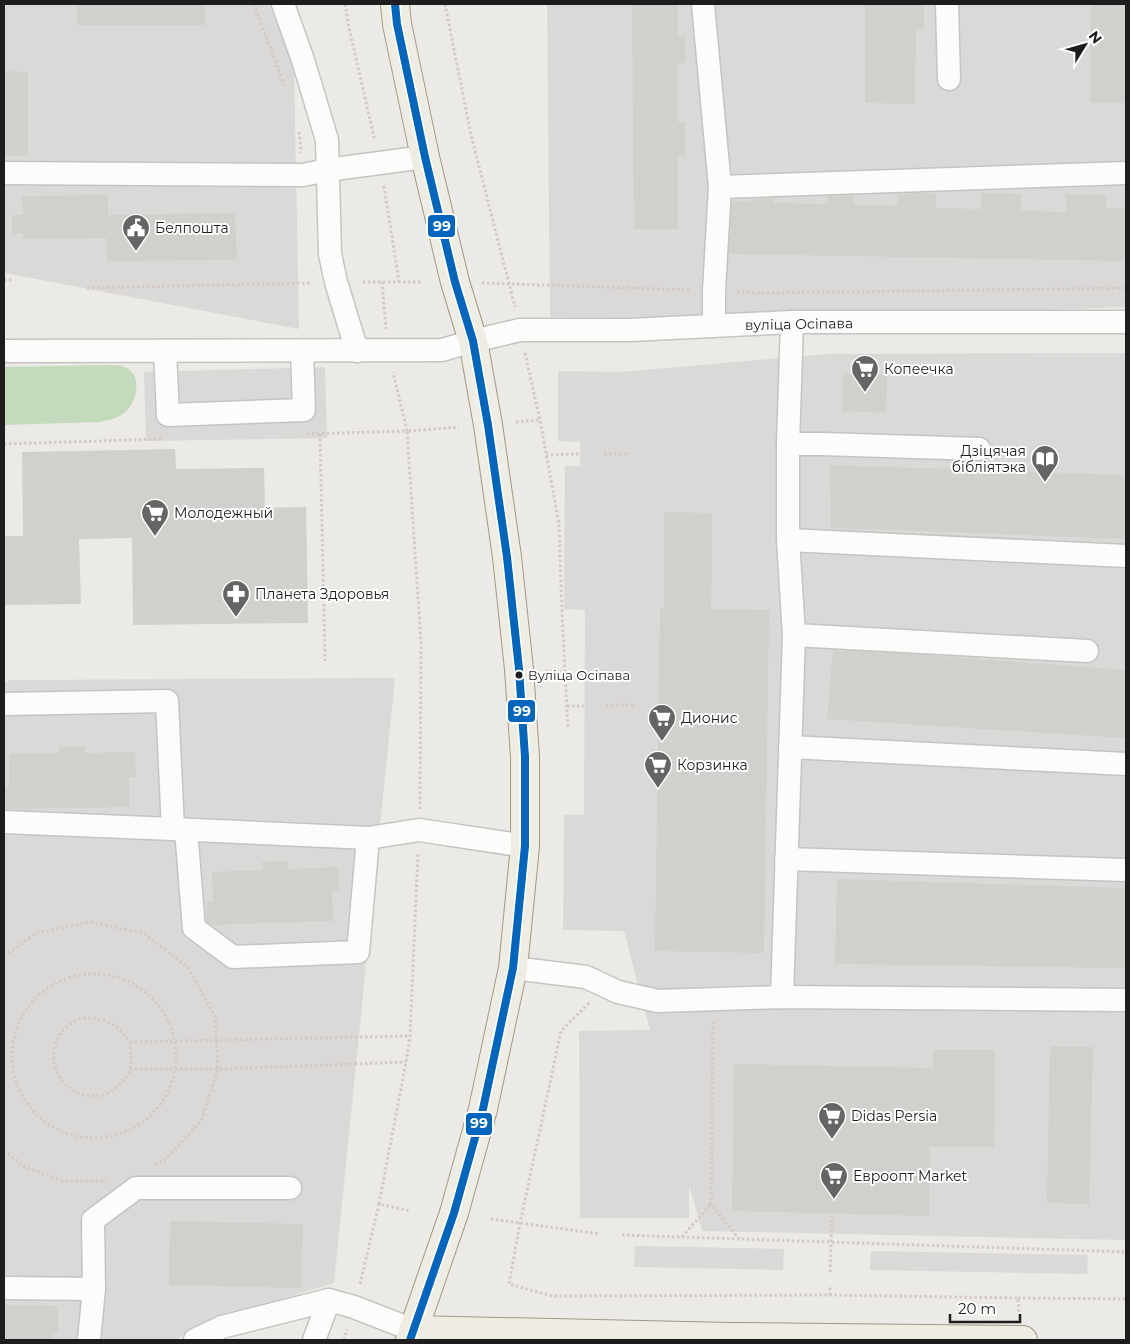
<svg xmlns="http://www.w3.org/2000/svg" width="1130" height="1344" font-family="Montserrat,sans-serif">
<rect width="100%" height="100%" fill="#ebeae6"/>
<g fill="#dad9d7">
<polygon points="4,4 269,4 294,67 299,329 4,273"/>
<polygon points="547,4 1126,4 1126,307 796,319 550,317"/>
<polygon points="1126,353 1126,1240 702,1231 689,1185 689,1218 580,1218 579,1031 650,1030 624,931 563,930 564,815 584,815 585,610 564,609 565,466 580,466 580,442 558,441 558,371 621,372 828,354"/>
<polygon points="325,367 327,438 146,441 144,372"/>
<polygon points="395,678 334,1283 220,1318 174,1340 4,1340 4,683 11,680"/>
<polygon points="635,1246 784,1249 783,1270 634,1267"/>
<polygon points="871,1251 1088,1255 1087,1274 870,1270"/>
</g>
<path fill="#c4dabc" d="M112,365C118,365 126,366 131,371C142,382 135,406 123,414C116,419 108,420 100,422L4,425V367Z"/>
<g fill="#d2d0cd">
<rect x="77" y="4" width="128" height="21"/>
<polygon points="632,4 678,4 678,36 685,36 685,63 677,63 678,122 685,122 685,156 678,156 678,229 634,229"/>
<polygon points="865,4 924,4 924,29 916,29 915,104 865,103"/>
<polygon points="1091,4 1126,4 1126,103 1090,103"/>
<polygon points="4,71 28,72 28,156 4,156"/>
<polygon points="919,193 936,194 936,208 981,209 981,193 1021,194 1021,211 1066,212 1066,194 1106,195 1106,208 1126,208 1126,261 729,254 732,201 751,202 751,199 774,198 774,203 827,204 828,196 854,196 854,205 898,206 898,194"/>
<polygon points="108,195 108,215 235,213 237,260 107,261 106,238 23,239 23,233 12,234 12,215 23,215 22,196"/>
<polygon points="843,373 887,375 886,413 842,411"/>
<polygon points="175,449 176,469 264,468 265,508 306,507 308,623 133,625 132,538 79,539 81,604 4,605 4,536 23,536 22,452"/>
<polygon points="830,465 1126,475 1126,539 868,529 831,528"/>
<polygon points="664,512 712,513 712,568 711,609 769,610 764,953 655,951 660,608 664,608"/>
<polygon points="833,650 925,655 1126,670 1126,738 827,719"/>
<polygon points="85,746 85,753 135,752 136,777 129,777 129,807 4,809 4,786 9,786 9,754 59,753 59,747"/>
<polygon points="287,861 288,869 338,867 339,891 332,891 333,921 212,925 207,922 207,902 213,901 212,872 263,870 262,862"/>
<polygon points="837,879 1126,888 1126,968 835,964"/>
<polygon points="1050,1046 1093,1047 1089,1204 1047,1203"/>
<polygon points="933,1050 995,1050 994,1147 930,1147 929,1216 732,1211 734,1064 933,1068"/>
<polygon points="170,1221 303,1224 301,1288 169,1285"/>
<polygon points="4,1305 58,1306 58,1333 53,1333 53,1340 4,1340"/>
</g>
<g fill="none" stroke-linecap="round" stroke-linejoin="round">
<defs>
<g id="minor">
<polyline points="283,4 303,60 327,140 330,254 336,282 357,351"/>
<polyline points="703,4 720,187"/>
<polyline points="947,4 949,79"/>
<polyline points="4,173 303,175 327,170 425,157"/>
<polyline points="714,326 714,291 720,187 1126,173"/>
<polyline points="4,351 442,350 473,341 520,330 630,330 792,322 1126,322"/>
<polyline points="165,351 168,415 304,410 302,351"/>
<polyline points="788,444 822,444 979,449"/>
<polyline points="788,540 1126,556"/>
<polyline points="794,635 1087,651"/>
<polyline points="4,704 167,701 173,829 368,838 419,830 525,846"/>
<polyline points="790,747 1126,764"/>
<polyline points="4,822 173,829"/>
<polyline points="186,830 194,928 233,957 358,952 368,838"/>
<polyline points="786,859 1126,870"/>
<polyline points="513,968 586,977 618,992 658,1001 782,997 1126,1000"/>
<polyline points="782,997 794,635 788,540 788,444 792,322"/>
<polyline points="4,1288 94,1289"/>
<polyline points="89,1340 94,1289 93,1220 136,1188 290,1188"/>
<polyline points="195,1340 222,1327 329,1300 354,1307 413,1330"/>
<polyline points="314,1340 329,1300"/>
</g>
<g id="major">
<polyline points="395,4 397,24 425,157 455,282 473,341 488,425 507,557 519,669 525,757 525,846 513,968 483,1109 454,1213 410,1340"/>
<polyline points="413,1330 730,1337 1023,1340"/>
</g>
</defs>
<use href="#minor" stroke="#c4c4c2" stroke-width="25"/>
<use href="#major" stroke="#a09984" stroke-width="30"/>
<g stroke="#d5c9c6" stroke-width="3" stroke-dasharray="2.5 2.5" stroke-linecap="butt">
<polyline points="254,4 284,85"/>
<polyline points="345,4 349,28 375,141"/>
<polyline points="445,4 471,135 515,307"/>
<polyline points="299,132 301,153"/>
<polyline points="384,186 399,282"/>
<polyline points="4,280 13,280"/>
<polyline points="363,282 423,282"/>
<polyline points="382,282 386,329"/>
<polyline points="482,283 691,290"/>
<polyline points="87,288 311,283"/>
<polyline points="737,292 762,293 1126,288"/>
<polyline points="525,353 540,420 559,524 562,614 568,728"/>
<polyline points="516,422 540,420"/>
<polyline points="307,434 407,431 393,372"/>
<polyline points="320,434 325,661"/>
<polyline points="4,444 163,439"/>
<polyline points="604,454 630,454"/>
<polyline points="546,455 580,454"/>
<polyline points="545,671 565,672"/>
<polyline points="606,705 635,705"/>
<polyline points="567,706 584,706"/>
<polyline points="420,809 421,643 407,431 459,427"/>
<polyline points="4,956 36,933 91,922 145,934 188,968 215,1016 218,1069 201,1121 165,1160 155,1164"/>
<circle cx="94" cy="1056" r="82"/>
<polyline points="589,1003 561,1031 520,1223 509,1284 552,1296 830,1295 1018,1298 1019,1315"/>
<path d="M83,1018C108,1018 115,1023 130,1042C130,1049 132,1062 130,1069C129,1075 123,1080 119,1085C91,1114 42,1081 56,1043C58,1036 63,1029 69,1025C73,1022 79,1020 83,1018Z"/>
<polyline points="713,1022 711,1204 739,1239"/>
<polyline points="130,1042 410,1036"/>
<polyline points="130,1069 218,1069 406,1062"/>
<polyline points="4,1150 25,1167 63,1181 107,1181"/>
<polyline points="379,1204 406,1062 410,1036 418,853"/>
<polyline points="491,1219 600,1234"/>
<polyline points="622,1235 1126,1252"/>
<polyline points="682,1237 711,1204"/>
<polyline points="830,1272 832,1213"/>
<polyline points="360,1284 379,1204 411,1211"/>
<polyline points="830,1295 830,1285"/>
<polyline points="1018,1298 1126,1299"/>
<polyline points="344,1340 347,1329"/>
</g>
<use href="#minor" stroke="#fcfcfb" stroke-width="22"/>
<use href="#major" stroke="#efece4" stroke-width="28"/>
<defs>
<polyline id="bus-1" points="395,4 397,24 425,157 455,282 473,341 488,425 507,557 519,669 525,757 525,846 513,968 483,1109 454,1213 410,1340"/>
</defs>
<use href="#bus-1" stroke="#fff" stroke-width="11"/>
<use href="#bus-1" stroke="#0065bd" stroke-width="8"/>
</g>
<defs>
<symbol id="civic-pin" viewBox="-11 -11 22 30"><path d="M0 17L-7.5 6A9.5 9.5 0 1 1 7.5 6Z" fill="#656563" stroke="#fff"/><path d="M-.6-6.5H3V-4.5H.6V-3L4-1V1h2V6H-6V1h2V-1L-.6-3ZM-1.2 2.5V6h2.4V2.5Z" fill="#fff"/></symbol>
<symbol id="supermarket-pin" viewBox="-11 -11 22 30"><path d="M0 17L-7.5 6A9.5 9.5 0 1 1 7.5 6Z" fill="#656563" stroke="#fff"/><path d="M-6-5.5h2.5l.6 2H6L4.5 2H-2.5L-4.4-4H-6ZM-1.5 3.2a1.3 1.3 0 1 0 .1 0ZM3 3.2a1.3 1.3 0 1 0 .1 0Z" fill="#fff"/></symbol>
<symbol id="library-pin" viewBox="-11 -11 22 30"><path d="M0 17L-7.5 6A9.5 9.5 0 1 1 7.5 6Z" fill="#656563" stroke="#fff"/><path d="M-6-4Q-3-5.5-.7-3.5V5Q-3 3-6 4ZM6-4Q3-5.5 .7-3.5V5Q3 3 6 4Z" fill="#fff"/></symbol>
<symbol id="pharmacy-pin" viewBox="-11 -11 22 30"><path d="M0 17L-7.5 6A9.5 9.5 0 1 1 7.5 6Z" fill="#656563" stroke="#fff"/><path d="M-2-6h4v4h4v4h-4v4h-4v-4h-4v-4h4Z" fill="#fff"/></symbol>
</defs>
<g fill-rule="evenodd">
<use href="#civic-pin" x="120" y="212" width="32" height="43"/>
<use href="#supermarket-pin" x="849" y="353" width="32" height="43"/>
<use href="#library-pin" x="1029" y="443" width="32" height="43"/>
<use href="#supermarket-pin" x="139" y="497" width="32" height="43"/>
<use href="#pharmacy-pin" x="220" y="578" width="32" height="43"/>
<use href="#supermarket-pin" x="646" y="702" width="32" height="43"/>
<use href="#supermarket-pin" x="642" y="749" width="32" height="43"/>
<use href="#supermarket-pin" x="816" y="1100" width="32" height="43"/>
<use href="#supermarket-pin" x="818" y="1160" width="32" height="43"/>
</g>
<circle fill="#1d1d1d" stroke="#fff" stroke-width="2" cx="519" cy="675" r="4.5"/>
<g text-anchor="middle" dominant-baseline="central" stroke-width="4" stroke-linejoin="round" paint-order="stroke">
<g font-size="13" fill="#1d1d1d" stroke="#fff" text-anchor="start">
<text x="528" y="675">Вуліца Осіпава</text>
</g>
<g font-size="14" fill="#1d1d1d" stroke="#fff" text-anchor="start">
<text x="155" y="228">Белпошта</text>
<text x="884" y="369">Копеечка</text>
<text x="1026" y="451" text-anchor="end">Дзіцячая<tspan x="1026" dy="16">бібліятэка</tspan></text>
<text x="174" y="513">Молодежный</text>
<text x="255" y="594">Планета Здоровья</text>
<text x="681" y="718">Дионис</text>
<text x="677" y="765">Корзинка</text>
<text x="851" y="1116">Didas Persia</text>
<text x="853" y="1176">Евроопт Market</text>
</g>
<g font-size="14" fill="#1d1d1d" stroke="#fff">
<text transform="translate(799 324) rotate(-1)">вуліца Осіпава</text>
</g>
</g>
<g stroke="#fff" stroke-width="2">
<rect x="427" y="214" width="29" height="24" rx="5" fill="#0065bd"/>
<rect x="507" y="699" width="29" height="24" rx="5" fill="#0065bd"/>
<rect x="465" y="1112" width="28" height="24" rx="5" fill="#0065bd"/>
</g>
<g font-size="14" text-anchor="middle" font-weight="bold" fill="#fff">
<text x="442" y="231">99</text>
<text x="522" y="716">99</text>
<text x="479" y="1128">99</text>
</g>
<rect width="1130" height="1344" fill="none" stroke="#1d1d1d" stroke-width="10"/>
<g transform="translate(1085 45) rotate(53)" stroke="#ffffff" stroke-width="4" paint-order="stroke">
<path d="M0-4L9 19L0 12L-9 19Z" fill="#1d1d1d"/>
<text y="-8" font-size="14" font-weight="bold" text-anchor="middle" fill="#1d1d1d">N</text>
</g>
<path d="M950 1314v8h70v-8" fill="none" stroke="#1d1d1d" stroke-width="2.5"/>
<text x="958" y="1314" font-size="15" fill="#1d1d1d" stroke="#ffffff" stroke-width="4" paint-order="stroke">20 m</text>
</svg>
